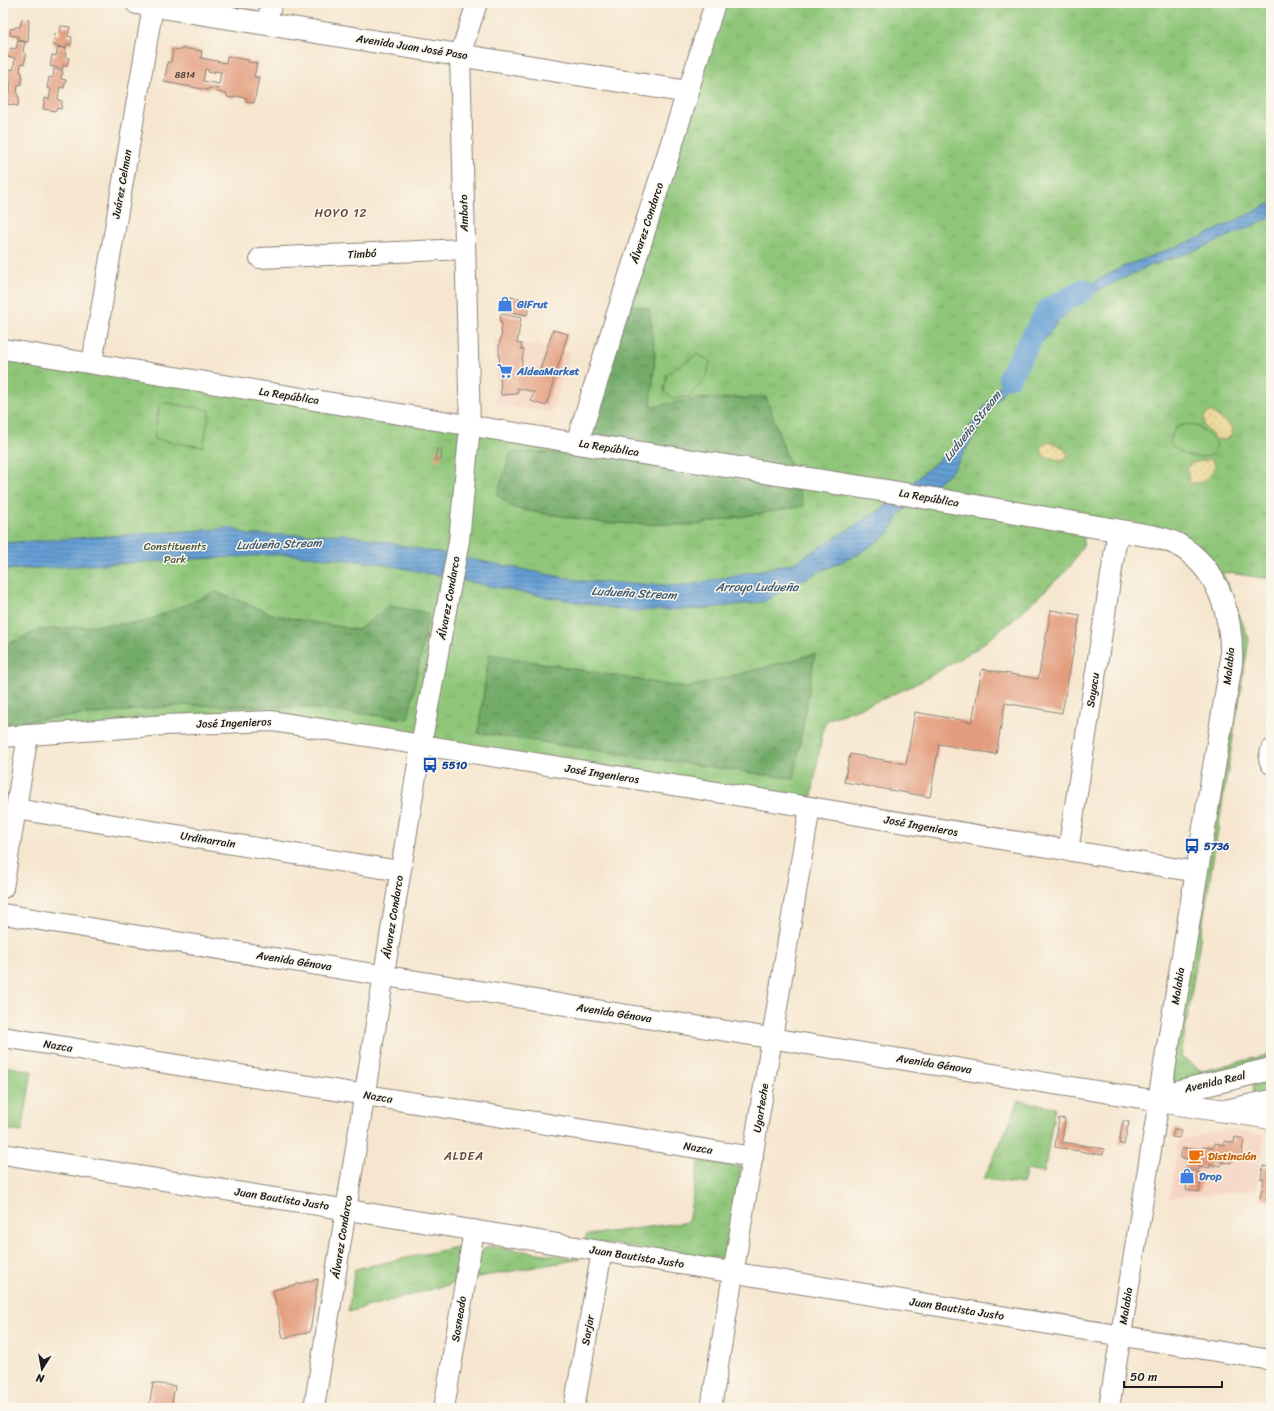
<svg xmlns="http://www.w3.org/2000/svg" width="1274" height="1411" font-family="Sriracha,sans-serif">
<defs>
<pattern id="grass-tufts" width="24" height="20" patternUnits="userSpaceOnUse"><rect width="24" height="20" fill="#8fc679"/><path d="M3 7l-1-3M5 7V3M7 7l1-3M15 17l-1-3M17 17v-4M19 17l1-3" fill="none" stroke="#7baa68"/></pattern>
<pattern id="forest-crowns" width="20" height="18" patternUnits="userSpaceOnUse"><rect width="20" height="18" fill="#73ab69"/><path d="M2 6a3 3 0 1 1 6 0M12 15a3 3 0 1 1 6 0" fill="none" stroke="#5e8a56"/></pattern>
<pattern id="sand-dots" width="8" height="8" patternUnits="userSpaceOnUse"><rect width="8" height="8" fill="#eeda9e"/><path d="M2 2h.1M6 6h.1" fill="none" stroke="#ccba88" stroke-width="1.8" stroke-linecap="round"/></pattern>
<pattern id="water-rules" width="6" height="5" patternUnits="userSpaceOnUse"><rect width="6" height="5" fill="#659fd4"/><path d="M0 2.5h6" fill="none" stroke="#5281ab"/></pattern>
</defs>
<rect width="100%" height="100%" fill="#fbf7ec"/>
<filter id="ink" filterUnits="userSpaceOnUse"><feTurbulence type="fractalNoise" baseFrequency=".025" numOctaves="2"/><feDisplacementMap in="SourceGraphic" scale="8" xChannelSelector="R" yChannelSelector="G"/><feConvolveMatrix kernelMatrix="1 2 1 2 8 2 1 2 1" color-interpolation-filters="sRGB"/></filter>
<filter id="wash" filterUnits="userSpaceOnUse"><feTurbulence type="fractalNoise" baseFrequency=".012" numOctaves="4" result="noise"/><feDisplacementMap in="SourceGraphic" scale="16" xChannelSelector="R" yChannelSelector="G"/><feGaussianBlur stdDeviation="0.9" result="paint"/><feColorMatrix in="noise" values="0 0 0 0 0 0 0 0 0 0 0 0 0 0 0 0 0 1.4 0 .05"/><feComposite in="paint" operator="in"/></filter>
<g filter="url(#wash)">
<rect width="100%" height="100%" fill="#f6e6cf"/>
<g fill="#f5d3c1">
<polygon points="494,339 570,352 551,412 496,405"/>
<polygon points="1225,1129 1264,1135 1256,1190 1169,1198 1179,1141"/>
</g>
<g fill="url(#grass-tufts)" stroke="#56714a">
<polygon points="715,3 1271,3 1271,579 1222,572 1249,639 1181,1057 1202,1071 1271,1054 1271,1069 1160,1096 1232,644 1195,558 1086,525 1083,545 1070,567 1010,623 976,649 922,681 883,699 827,720 823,729 810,807 272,721 3,737 3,349 577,443"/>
<polygon points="1271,1074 1271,1095 1253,1096 1252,1082"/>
<polygon points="1019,1101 1055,1107 1044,1173 1027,1170 1023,1184 984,1179"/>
<polygon points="699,1161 741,1167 725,1259 585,1241 586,1235 688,1222"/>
<polygon points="461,1246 455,1283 348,1312 355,1269"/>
<polygon points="488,1246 581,1259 473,1278 478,1254"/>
</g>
<g fill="url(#forest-crowns)" stroke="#486442">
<polygon points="629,305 649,308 655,355 651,407 695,399 766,397 804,506 693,525 604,523 516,509 497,495 511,453 544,452 580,457"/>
<polygon points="216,592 278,616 358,630 390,606 429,613 408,719 300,707 186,705 3,723 3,646 40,630 144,622"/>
<polygon points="489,654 686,688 815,654 794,779 478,733"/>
</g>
<g fill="url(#sand-dots)" stroke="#857b5d">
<polygon points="1211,411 1233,428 1231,436 1224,440 1216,439 1204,426 1204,417"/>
<path d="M1046,442C1056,443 1065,446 1068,457L1062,461L1043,456L1041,447Z"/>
<path d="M1211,459L1215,465C1210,480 1205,482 1190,484L1187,469L1191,463Z"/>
</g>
<g fill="#8fc679" stroke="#56714a">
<polygon points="698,354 710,361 707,376 689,397 674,399 664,391 667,374"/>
<polygon points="160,402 210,410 203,447 154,439"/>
<path d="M1188,424L1199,427L1217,443L1213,455C1195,460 1183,457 1170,443L1175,428Z"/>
<polygon points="3,1066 32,1071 22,1132 3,1129"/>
</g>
<polygon fill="url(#water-rules)" stroke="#405e78" points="1271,203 1271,216 1268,219 1199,249 1150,266 1086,296 1059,321 994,404 954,469 900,514 888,534 859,554 812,575 763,602 699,609 630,611 524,593 378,563 287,554 3,570 3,543 231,528 249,535 345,534 581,581 684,586 794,563 883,508 959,442 1060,301 1122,267 1204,236"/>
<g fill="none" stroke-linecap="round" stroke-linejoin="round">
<polyline stroke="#659fd4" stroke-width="23" points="1009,377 1048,310 1084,290"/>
</g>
<g id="blocks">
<g fill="#e39d7e" fill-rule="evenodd">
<polygon points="22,19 29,20 28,42 18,40 18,36 10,35 11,28 14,29 15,27 20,27"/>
<polygon points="61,26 70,27 68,36 72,37 71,45 67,44 66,48 53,45 55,34 60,35"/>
<polygon points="18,41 25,42 23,51 26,56 24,64 21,63 20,72 22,72 22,77 21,85 18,84 17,93 19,98 18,106 7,104 8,100 3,99 5,91 10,92 11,79 3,77 3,75 4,71 7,72 8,69 13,70 15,58 6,57 7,50 11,51 11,48 16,49"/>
<polygon points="58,47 66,49 65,57 69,58 67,66 63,65 63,69 50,66 52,55 56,56"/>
<path d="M182,48L202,51L201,58L226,63L227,56L248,60V62L257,63L254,77H259L254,103L246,101L247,98L235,96L234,98L227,97V94L217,92L218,89L209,88L208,90L164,82L168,62H171L173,49L182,50ZM205,69L209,70L208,72L214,73V71L221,72L219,84L203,81Z"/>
<polygon points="54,69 63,71 61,79 66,80 64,88 60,87 59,91 58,100 62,101 61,109 57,108 56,111 43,109 45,98 49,99 51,89 47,88 49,77 53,78"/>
<polygon points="503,296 530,300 527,315 501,310"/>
<polygon points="501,314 521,318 517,343 522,344 521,349 524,349 521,368 539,373 553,330 568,334 546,406 531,401 534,392 518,388 517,394 501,395 499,347 502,332 501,332 502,323 500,323"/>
<polygon points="437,449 442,449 441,460 435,460"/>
<polygon points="1051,610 1080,615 1062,713 1005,703 996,754 939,744 930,797 844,782 850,754 906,764 915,712 972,722 982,669 1038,679"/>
<polygon points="1059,1118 1065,1119 1062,1142 1104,1149 1103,1155 1055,1147"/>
<polygon points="1123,1121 1129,1122 1124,1145 1119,1143"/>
<polygon points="1174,1129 1181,1130 1179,1138 1172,1137"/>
<polygon points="1235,1137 1244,1139 1241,1159 1231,1157 1231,1163 1221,1162 1221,1166 1210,1164 1210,1168 1200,1167 1199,1170 1186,1168 1188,1159 1181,1158 1182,1148 1202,1151 1203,1147 1213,1148 1214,1143 1224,1145 1224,1141 1234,1143"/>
<polygon points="1270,1159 1271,1159 1271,1200 1260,1198 1264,1179 1261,1179 1263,1166 1269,1167"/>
<polygon points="1183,1169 1199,1172 1198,1174 1202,1175 1199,1192 1186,1190 1187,1184 1180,1183"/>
<polygon points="318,1279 310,1332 283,1338 273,1290"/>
<polygon points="153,1383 175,1386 171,1408 149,1408"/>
</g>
</g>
</g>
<g filter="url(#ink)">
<use href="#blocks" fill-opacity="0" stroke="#898176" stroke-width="1"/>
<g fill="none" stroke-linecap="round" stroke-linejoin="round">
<defs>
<g id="minor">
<polyline points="266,24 272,3"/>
<polyline points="688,92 715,3"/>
<polyline points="260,258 464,249"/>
<polyline points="3,349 577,443"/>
<polyline points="92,363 153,6"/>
<polyline points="3,737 165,725 272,721 810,807 1197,872"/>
<polyline points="1271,750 1269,759 1271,764"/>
<polyline points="16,809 400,871"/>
<polyline points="1068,851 1118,530"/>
<polyline points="3,888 28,735"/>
<polyline points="3,914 1159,1101 1109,1408"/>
<polyline points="3,1037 753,1157"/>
<polyline points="1227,1112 1271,1119"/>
<polyline points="3,1154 1271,1360"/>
<polyline points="314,1408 421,745 459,541 470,426 460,55 477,3"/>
<polyline points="444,1408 474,1230"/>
<polyline points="574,1408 602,1251"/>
<polyline points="711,1408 810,807"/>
</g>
<g id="major">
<path d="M137,3L688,92L577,443L887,491L1151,536C1160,538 1170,540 1177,544C1220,569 1233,617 1231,664L1159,1101L1225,1111L1271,1101"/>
<polyline points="1160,1096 1271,1069"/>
</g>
</defs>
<use href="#minor" stroke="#898176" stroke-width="22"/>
<use href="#major" stroke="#898176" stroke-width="24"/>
<use href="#minor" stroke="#fff" stroke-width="20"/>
<use href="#major" stroke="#fff" stroke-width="22"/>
</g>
</g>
<defs>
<symbol id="shop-bare" viewBox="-9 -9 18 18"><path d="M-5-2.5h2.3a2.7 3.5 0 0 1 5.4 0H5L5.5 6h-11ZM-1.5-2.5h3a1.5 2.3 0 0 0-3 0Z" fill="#3f7fe0" stroke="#fbf7ec" stroke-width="2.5" paint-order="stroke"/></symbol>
<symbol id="supermarket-bare" viewBox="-9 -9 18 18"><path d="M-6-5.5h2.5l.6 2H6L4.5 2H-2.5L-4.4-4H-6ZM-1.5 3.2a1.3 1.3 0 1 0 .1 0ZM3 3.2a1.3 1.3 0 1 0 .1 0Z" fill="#3f7fe0" stroke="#fbf7ec" stroke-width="2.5" paint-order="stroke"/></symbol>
<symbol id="bus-bare" viewBox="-9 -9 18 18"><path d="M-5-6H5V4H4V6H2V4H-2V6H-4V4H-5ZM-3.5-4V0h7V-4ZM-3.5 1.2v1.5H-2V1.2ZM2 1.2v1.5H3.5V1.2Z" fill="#1a4fb4" stroke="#fbf7ec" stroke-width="2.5" paint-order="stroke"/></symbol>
<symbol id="cafe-bare" viewBox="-9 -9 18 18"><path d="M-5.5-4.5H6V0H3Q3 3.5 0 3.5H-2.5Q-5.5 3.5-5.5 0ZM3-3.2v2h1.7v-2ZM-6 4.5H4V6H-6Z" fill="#e8710a" stroke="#fbf7ec" stroke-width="2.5" paint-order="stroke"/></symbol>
</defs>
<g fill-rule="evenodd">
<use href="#shop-bare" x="494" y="293" width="22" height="22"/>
<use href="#supermarket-bare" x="494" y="360" width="22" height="22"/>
<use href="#bus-bare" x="419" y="754" width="22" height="22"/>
<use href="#bus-bare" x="1181" y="835" width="22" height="22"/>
<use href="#cafe-bare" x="1185" y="1145" width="22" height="22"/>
<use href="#shop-bare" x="1176" y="1165" width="22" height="22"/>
</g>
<g text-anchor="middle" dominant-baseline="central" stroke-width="3" stroke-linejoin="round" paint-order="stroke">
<g font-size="9" fill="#4e3c34">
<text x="185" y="75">8814</text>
</g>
<g font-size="11" fill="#1c1c1c" stroke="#fbf7ec">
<text transform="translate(412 47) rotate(9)">Avenida Juan José Paso</text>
<text transform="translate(122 184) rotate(-80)">Juárez Celman</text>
<text transform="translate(464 213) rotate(-91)">Ambato</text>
<text transform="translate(647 223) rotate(-72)">Álvarez Condarco</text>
<text transform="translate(362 254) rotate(-3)">Timbó</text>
<text transform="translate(289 396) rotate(9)">La República</text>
<text transform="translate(609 448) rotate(9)">La República</text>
<text transform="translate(929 498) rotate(10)">La República</text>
<text transform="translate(449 598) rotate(-80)">Álvarez Condarco</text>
<text transform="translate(1229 666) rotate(-84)">Malabia</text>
<text transform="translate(1093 690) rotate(-81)">Sayacu</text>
<text transform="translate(234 723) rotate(-2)">José Ingenieros</text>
<text transform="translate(602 774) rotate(9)">José Ingenieros</text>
<text transform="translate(921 826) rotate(10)">José Ingenieros</text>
<text transform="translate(208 840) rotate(9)">Urdinarrain</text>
<text transform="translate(393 917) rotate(-81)">Álvarez Condarco</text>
<text transform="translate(294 961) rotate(9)">Avenida Génova</text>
<text transform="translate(1178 986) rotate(-81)">Malabia</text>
<text transform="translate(614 1013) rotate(9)">Avenida Génova</text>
<text transform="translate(58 1046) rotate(9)">Nazca</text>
<text transform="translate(934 1064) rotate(9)">Avenida Génova</text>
<text transform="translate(1215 1082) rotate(-13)">Avenida Real</text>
<text transform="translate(378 1097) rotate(9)">Nazca</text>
<text transform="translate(761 1108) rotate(-81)">Ugarteche</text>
<text transform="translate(698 1148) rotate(9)">Nazca</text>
<text transform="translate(282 1199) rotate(9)">Juan Bautista Justo</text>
<text transform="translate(342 1237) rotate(-81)">Álvarez Condarco</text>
<text transform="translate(637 1257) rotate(9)">Juan Bautista Justo</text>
<text transform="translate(1126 1306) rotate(-81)">Malabia</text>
<text transform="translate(957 1309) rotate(9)">Juan Bautista Justo</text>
<text transform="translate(459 1319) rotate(-81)">Sosneado</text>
<text transform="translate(588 1330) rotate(-80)">Sarjar</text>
</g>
<g font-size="11" font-weight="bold" fill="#366cbe" stroke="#fbf7ec" text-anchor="start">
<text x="517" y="304">GiFrut</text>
<text x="517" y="371">AldeaMarket</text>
<text x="1199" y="1176">Drop</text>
</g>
<g font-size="11" fill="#44583d" stroke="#fbf7ec">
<text x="175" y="546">Constituents<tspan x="175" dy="13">Park</tspan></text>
</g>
<g font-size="11" font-weight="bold" fill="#164399" stroke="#fbf7ec" text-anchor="start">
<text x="442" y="765">5510</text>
<text x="1204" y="846">5736</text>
</g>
<g font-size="11" font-weight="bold" fill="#c56008" stroke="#fbf7ec" text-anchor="start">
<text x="1208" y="1156">Distinción</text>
</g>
<g font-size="12" letter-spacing="1" fill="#62493e" stroke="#fbf7ec">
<text x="341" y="213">HOYO 12</text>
<text x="464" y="1156">ALDEA</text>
</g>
<g font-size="12" font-style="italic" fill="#3d576f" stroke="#fbf7ec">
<text transform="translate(972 426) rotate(-52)">Ludueña Stream</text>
<text transform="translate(279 544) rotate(-2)">Ludueña Stream</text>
<text x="757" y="587">Arroyo Ludueña</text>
<text transform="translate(634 593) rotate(3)">Ludueña Stream</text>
</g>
</g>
<rect width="1274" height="1411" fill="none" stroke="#fbf7ec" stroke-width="16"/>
<g transform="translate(42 1369) rotate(191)" stroke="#fbf7ec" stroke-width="3" paint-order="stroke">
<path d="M0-3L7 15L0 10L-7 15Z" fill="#1c1c1c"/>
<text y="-6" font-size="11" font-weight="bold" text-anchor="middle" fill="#1c1c1c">N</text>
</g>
<path d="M1124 1381v6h98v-6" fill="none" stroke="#1c1c1c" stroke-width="2"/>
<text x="1130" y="1381" font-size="12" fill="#1c1c1c" stroke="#fbf7ec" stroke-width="3" paint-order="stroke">50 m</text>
</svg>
